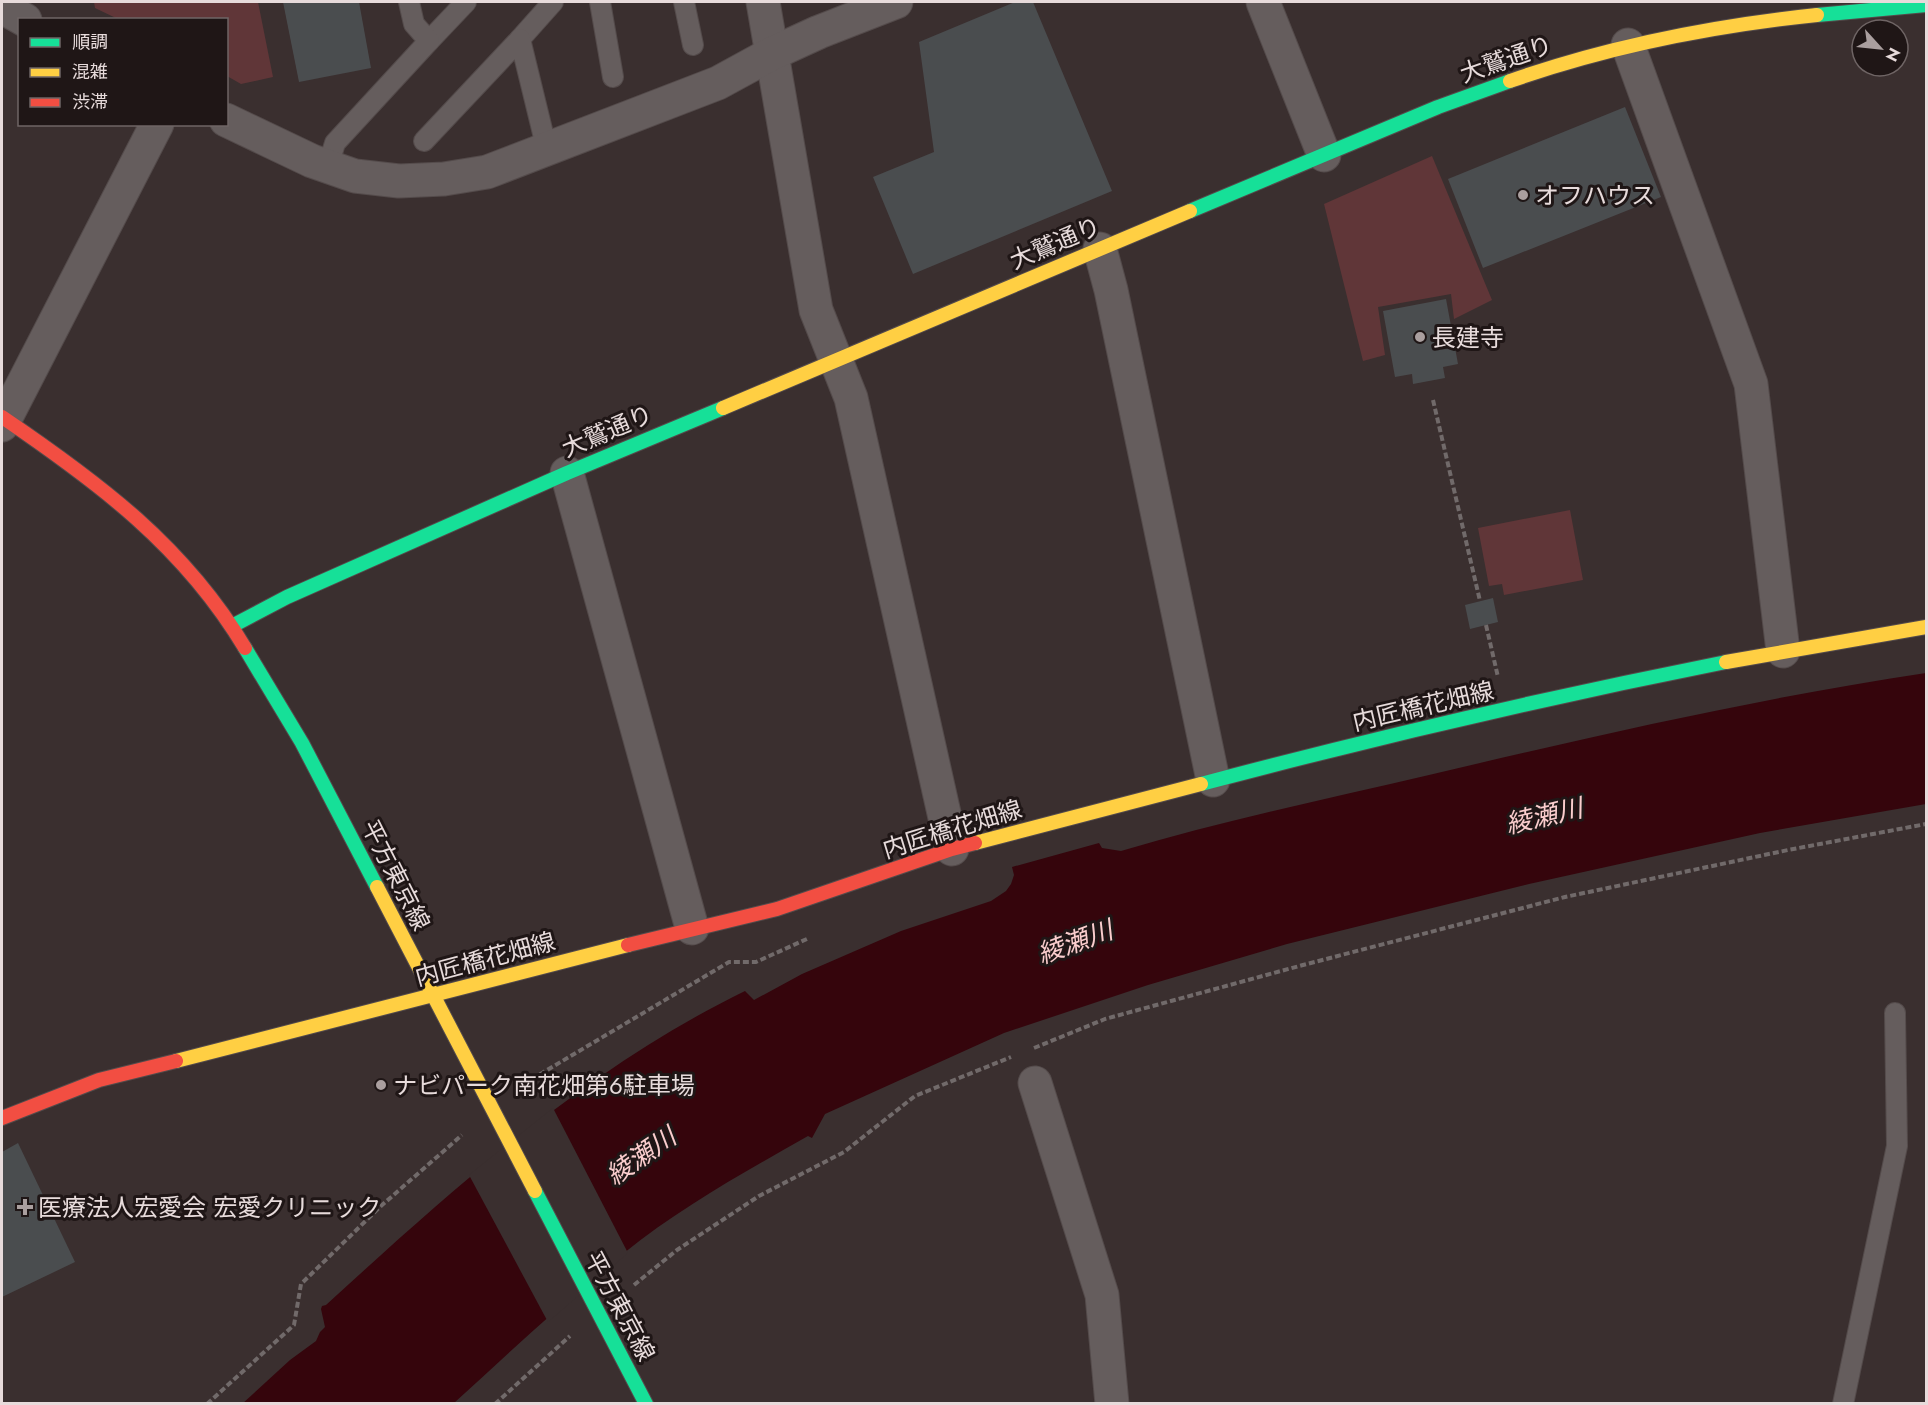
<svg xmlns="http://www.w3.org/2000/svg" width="1928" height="1405" viewBox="0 0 1928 1405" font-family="Jost,'Noto Sans JP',sans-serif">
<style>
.green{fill:#603638}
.water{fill:#35050c}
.pier{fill:#3a2f2f}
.building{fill:#4a4d4f}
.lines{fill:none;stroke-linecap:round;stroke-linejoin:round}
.lane-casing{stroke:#544b4b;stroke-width:22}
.street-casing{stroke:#544b4b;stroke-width:35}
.fast-casing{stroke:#544b4b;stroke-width:16}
.slow-casing{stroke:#544b4b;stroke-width:16}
.jam-casing{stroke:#544b4b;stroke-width:16}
.path{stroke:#716a6a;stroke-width:4;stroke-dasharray:6 3;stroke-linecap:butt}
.lane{stroke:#655d5d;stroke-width:20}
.street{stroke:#655d5d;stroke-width:33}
.fast{stroke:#16e098;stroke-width:14}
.slow{stroke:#ffcf43;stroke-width:14}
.jam{stroke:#f24e42;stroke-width:14}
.poi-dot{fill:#aa9f9f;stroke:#1f1616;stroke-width:2}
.labels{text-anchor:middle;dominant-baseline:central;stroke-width:6;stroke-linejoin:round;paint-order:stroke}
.street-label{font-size:24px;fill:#e7dbdb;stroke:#1f1616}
.poi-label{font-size:24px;fill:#e7dbdb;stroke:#1f1616;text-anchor:start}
.water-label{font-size:26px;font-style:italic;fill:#facdcd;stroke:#1f1616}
</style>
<rect width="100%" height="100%" fill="#3a2f2f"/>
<!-- green -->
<g class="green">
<polygon points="94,2 258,2 273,77 241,84 227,76 226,20 118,19 95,8"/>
<polygon points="1432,156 1492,300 1454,319 1451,294 1378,307 1385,355 1363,361 1324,204"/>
<polygon points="1570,510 1583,580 1504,595 1502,584 1489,586 1478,528"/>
</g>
<!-- water -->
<path class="water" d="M1926 673V804L1760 833 1529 884 1287 944 1148 985 1004 1033 825 1114 812 1138 808 1136C745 1172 681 1207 624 1253 565 1300 510 1352 454 1403L242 1404 290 1360 316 1341 320 1332 325 1327 321 1309 322 1306 326 1305C454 1188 587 1068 745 991L754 1000 802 974 901 931 991 901 1006 891 1011 884 1014 875 1012 867 1099 843 1102 848 1121 851C1222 821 1326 799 1429 775 1594 736 1759 698 1926 673Z"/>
<!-- pier -->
<polygon class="pier" points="553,1108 628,1253 548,1322 469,1175"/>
<!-- building -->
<g class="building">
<polygon points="283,2 359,2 371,68 299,82"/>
<polygon points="1015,2 1033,2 1112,191 913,274 873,177 934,152 919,42"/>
<polygon points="1625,107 1661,197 1483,268 1448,179"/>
<polygon points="1446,299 1458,364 1443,367 1445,378 1413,384 1412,374 1395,377 1383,311"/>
<polygon points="1493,598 1498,622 1470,629 1465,605"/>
<polygon points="18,1143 75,1262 2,1297 2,1152"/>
</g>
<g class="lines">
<!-- lane casing -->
<g class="lane-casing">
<g id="lane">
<polyline points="600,2 613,77"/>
<polyline points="684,2 693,45"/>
<polyline points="520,39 553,2"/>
<polyline points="429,41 466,2"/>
<polyline points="424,141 520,39 547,150"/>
<polyline points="328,166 335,143 429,41 414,24 409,2"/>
<polyline points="1843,1404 1897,1146 1895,1013"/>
</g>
</g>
<!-- street casing -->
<g class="street-casing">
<g id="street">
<polyline points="763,2 816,310 851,398 952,849"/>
<polyline points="1263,2 1324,155"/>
<polyline points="2,7 25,20"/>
<polyline points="1628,45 1751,384 1783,651"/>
<polyline points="226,120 312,161 355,176 399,181 444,179 487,172 718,83 771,54 819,32 896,2"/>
<polyline points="1100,249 1111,290 1213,780"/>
<polyline points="2,425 157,124"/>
<polyline points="567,473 692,928"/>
<polyline points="1035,1083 1102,1295 1112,1404"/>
</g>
</g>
<!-- fast casing -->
<g class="fast-casing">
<g id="fast">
<polyline points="1817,15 1926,5"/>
<polyline points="1190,211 1438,107 1510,81"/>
<polyline points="232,626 287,597 567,473 723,408"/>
<polyline points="245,648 302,743 377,887"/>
<path d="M1201 784C1374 738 1550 697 1726 662"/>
<polyline points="535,1191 646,1404"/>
</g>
</g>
<!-- slow casing -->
<g class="slow-casing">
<g id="slow">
<path d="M1510 81C1610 46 1711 26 1817 15"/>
<polyline points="723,408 1190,211"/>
<polyline points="1726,662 1926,627"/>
<polyline points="975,843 1201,784"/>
<polyline points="377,887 535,1191"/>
<polyline points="176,1061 628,945"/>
</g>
</g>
<!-- jam casing -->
<g class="jam-casing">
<g id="jam">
<path d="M2 417C99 483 184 546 245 648"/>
<polyline points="628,945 777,909 952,849 975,843"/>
<polyline points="2,1118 99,1080 176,1061"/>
</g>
</g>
<!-- path -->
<g class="path">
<polyline points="1433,400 1480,601"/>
<polyline points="1486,625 1498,677"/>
<polyline points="1034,1048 1105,1019 1303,965 1565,897 1788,850 1926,824"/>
<polyline points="532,1079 729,962 756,962 809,938"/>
<polyline points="634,1285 677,1250 759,1196 844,1152 915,1096 1011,1057"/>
<polyline points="207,1404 294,1325 301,1284 381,1206 462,1135"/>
<polyline points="495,1404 570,1336"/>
</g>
<!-- lane -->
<use href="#lane" class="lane"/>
<!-- street -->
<use href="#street" class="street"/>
<!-- fast -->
<use href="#fast" class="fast"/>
<!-- slow -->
<use href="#slow" class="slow"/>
<!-- jam -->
<use href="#jam" class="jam"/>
</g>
<!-- markers -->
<g class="poi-dot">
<circle cx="1523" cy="195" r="6"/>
<circle cx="1420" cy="337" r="6"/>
<circle cx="381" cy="1085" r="6"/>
<path d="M22 1198h6v6h6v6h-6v6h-6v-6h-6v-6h6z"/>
</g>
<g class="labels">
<!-- street labels -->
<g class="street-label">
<text transform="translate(1506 59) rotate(-19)">大鷲通り</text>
<text transform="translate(1055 243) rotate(-23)">大鷲通り</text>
<text transform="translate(607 431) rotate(-23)">大鷲通り</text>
<text transform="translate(1423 706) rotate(-13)">内匠橋花畑線</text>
<text transform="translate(952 829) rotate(-17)">内匠橋花畑線</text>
<text transform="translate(396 875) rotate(63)">平方東京線</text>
<text transform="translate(485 959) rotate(-15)">内匠橋花畑線</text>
<text transform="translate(620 1306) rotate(62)">平方東京線</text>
</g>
<!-- poi labels -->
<g class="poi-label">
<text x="1535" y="195">オフハウス</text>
<text x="1432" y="337">長建寺</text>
<text x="393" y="1085">ナビパーク南花畑第6駐車場</text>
<text x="38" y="1207">医療法人宏愛会 宏愛クリニック</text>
</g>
<!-- water labels -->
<g class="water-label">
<text transform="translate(1544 816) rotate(-13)">綾瀬川</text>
<text transform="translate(1075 942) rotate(-20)">綾瀬川</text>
<text transform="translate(641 1156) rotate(-35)">綾瀬川</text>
</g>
</g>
<!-- border -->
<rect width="1928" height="1405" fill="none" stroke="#e7dbdb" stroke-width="6"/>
<!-- legend -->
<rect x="18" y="18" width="210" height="108" fill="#1f1616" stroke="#6f6565" stroke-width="1.5"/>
<rect x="30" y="38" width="30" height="9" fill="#16e098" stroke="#6f6565" stroke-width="1.5"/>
<text x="72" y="48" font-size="18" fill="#e7dbdb">順調</text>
<rect x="30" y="68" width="30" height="9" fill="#ffcf43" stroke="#6f6565" stroke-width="1.5"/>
<text x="72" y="78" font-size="18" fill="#e7dbdb">混雑</text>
<rect x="30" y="98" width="30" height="9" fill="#f24e42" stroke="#6f6565" stroke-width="1.5"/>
<text x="72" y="108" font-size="18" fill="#e7dbdb">渋滞</text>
<!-- north arrow -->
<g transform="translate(1880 48) rotate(117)"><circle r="28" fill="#1f1616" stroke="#6f6565" stroke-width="1.5"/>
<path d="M0-4.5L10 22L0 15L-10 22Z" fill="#aa9f9f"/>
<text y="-9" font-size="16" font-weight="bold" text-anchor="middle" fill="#e7dbdb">N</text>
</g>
</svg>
